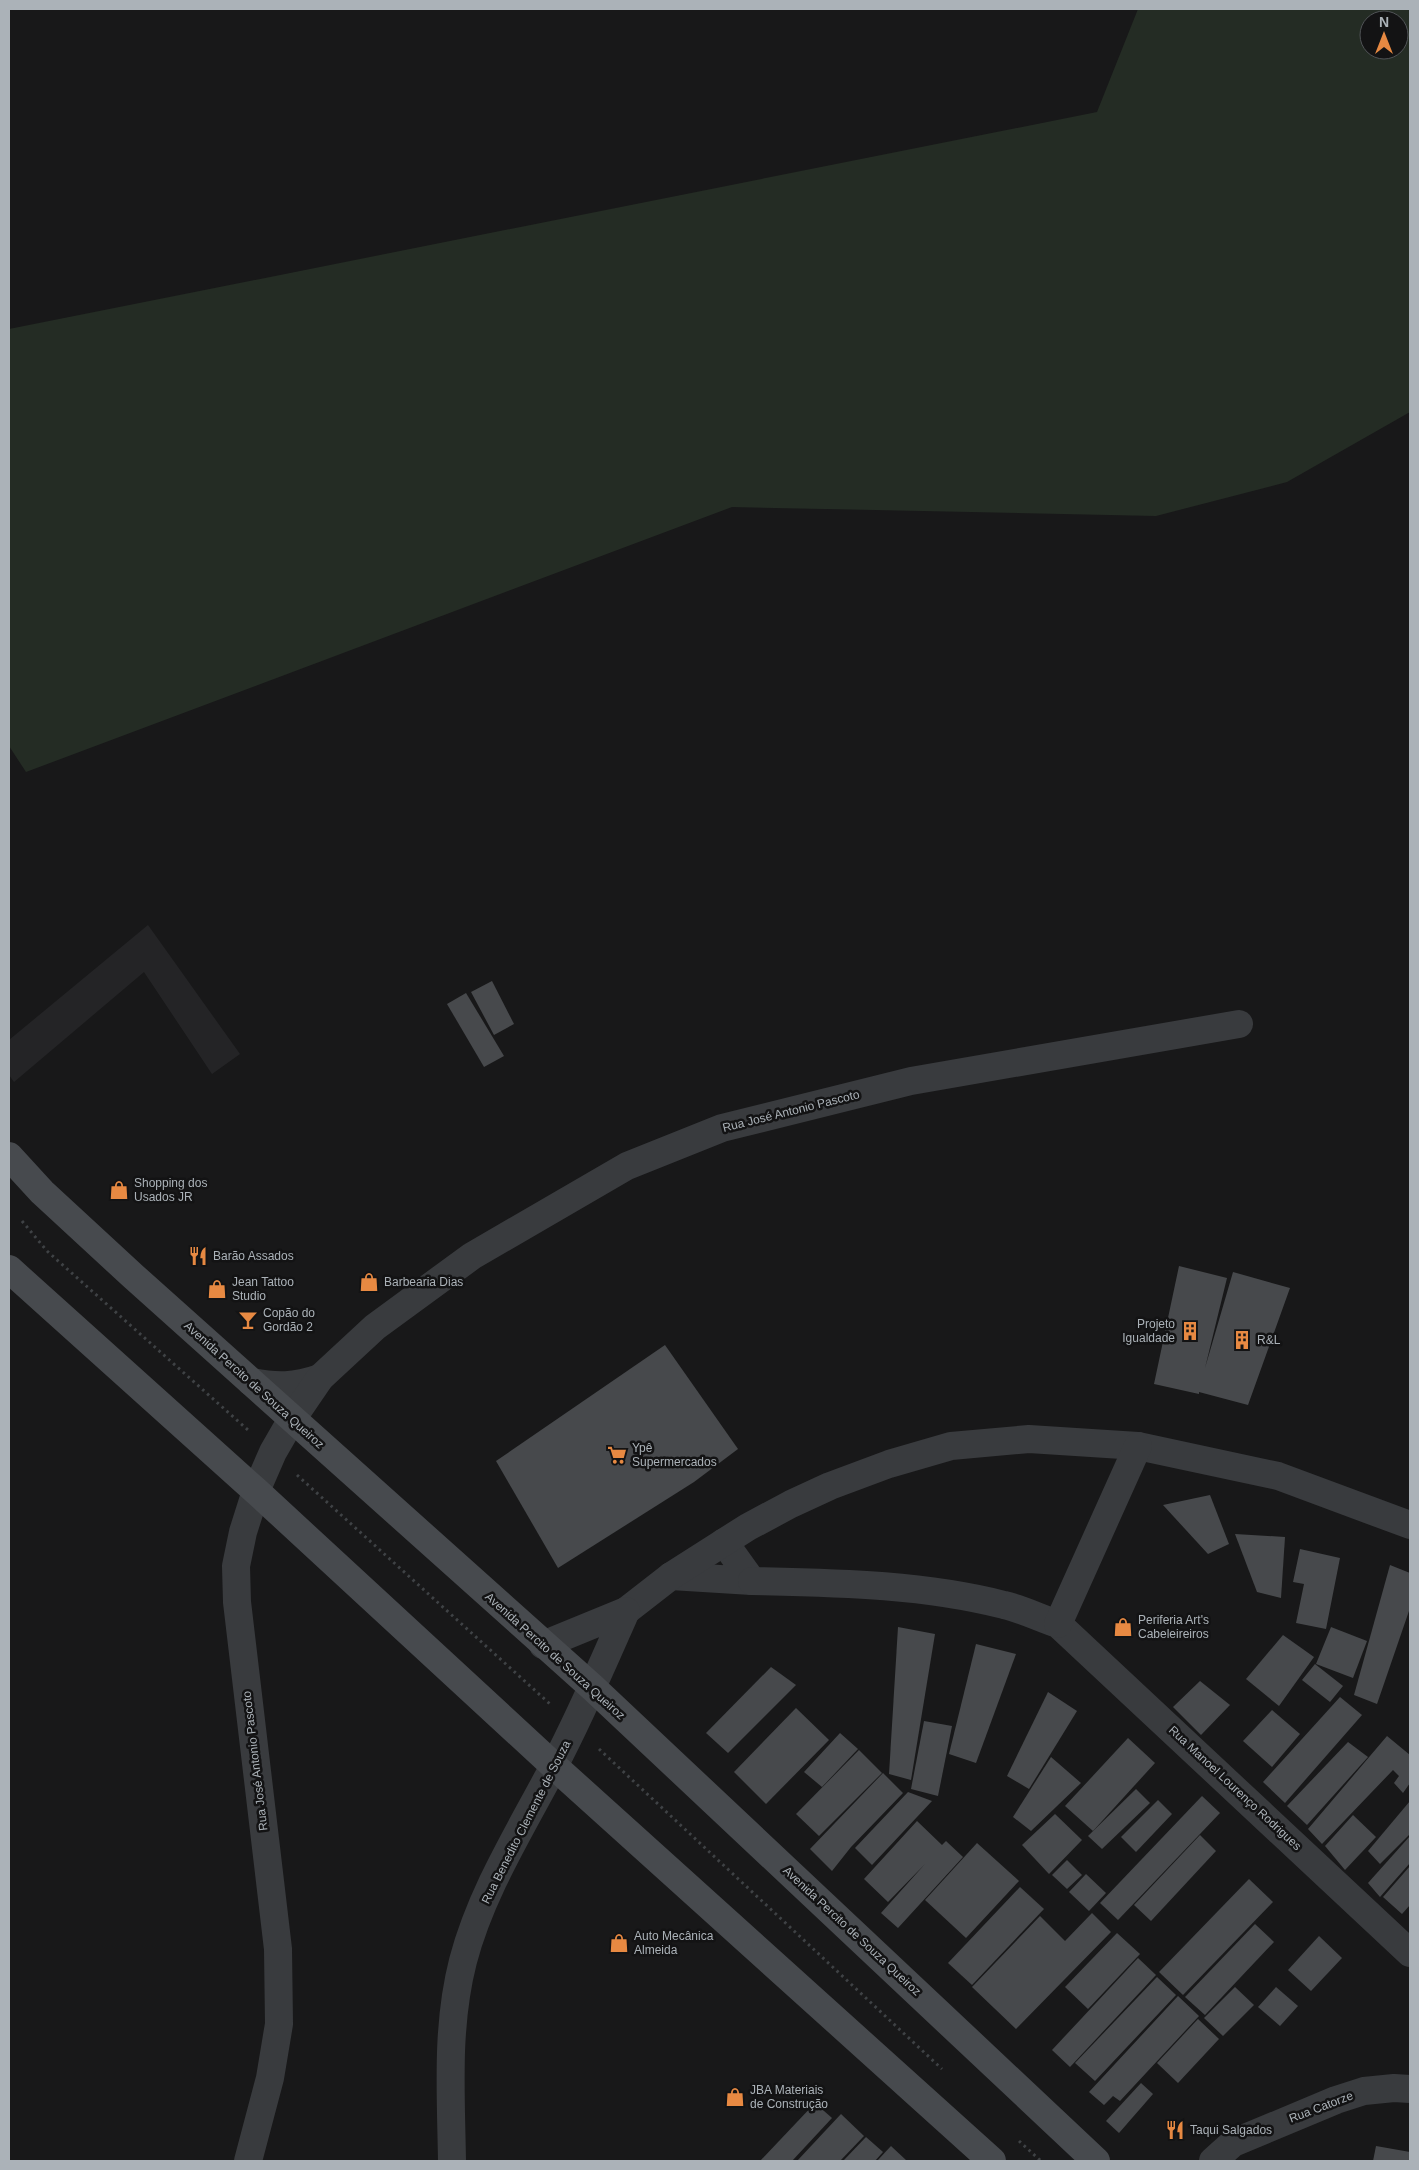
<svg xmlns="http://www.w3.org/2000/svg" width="1419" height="2170" viewBox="0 0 1419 2170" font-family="Arial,sans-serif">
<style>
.built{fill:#242426}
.green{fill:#242c24;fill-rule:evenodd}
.building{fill:#47494c}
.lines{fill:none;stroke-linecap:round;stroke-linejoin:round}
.path{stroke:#3f4245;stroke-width:3;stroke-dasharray:2.5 4;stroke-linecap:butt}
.minor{stroke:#393b3e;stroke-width:28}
.secondary{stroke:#474a4e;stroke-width:28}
.labels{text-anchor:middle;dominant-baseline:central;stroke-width:5;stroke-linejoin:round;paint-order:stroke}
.street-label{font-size:12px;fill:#abb2b8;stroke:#131314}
.poi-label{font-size:12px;fill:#abb2b8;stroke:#131314;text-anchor:start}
</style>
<rect width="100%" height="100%" fill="#181819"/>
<!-- built -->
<polygon class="built" points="148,925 240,1054 212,1074 144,972 14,1082 9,1075 9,1040"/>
<!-- green -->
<path class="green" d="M1138 9H1410V412L1287 482 1156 516 732 507 26 772 9 746V329L1097 112ZM1369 20H1399V50H1369Z"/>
<!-- building -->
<g class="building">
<polygon points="492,981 514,1024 494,1035 471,992"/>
<polygon points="466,993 504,1056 484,1067 447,1004"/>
<polygon points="1179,1266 1227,1278 1205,1368 1233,1272 1290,1288 1248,1405 1199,1392 1199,1394 1154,1384"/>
<polygon points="665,1345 738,1449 694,1482 558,1568 496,1461"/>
<polygon points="1210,1495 1229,1544 1208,1554 1163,1505"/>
<polygon points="1235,1534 1285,1537 1281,1598 1257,1592"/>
<polygon points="1300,1549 1340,1558 1326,1629 1296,1623 1304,1584 1293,1582"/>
<polygon points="1390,1565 1410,1573 1410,1608 1377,1704 1354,1695"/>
<polygon points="898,1627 935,1634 911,1780 889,1774"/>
<polygon points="1331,1627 1367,1641 1353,1678 1316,1664"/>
<polygon points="1283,1635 1314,1657 1279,1706 1246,1679"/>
<polygon points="976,1644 1016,1654 976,1763 949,1754"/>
<polygon points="1315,1664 1343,1686 1330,1702 1302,1680"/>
<polygon points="771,1667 796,1685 728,1753 706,1733"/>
<polygon points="1200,1681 1230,1705 1201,1735 1173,1707"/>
<polygon points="1048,1692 1077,1711 1029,1789 1007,1776"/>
<polygon points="1340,1697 1362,1715 1285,1803 1263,1782"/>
<polygon points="796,1708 829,1740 766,1804 734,1772"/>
<polygon points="1272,1710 1300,1734 1272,1767 1243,1741"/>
<polygon points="924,1721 952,1726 938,1796 911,1789"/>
<polygon points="840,1733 858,1749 822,1787 804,1772"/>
<polygon points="1387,1736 1410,1755 1410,1783 1403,1793 1394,1783 1399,1776 1393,1770 1322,1844 1308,1829"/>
<polygon points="1128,1738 1155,1763 1093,1831 1065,1806"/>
<polygon points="1348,1742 1368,1757 1307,1825 1287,1806"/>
<polygon points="859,1750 882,1773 819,1836 796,1814"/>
<polygon points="1051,1757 1081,1783 1031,1831 1013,1817"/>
<polygon points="883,1773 903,1793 851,1847 832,1871 810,1849"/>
<polygon points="1136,1789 1150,1803 1102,1849 1088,1836"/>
<polygon points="908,1792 932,1801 872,1865 855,1848"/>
<polygon points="1202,1796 1220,1813 1118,1920 1100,1903"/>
<polygon points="1158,1800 1172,1814 1136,1852 1121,1837"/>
<polygon points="1410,1801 1410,1834 1380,1864 1368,1851"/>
<polygon points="1055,1814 1082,1840 1049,1874 1022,1845"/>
<polygon points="1353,1815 1376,1837 1345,1870 1325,1846"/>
<polygon points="917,1821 942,1845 946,1841 963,1857 898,1928 881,1913 925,1864 888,1902 864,1879"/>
<polygon points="1200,1835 1216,1851 1151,1921 1134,1905"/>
<polygon points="1410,1836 1410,1863 1380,1897 1368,1883"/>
<polygon points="977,1843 1019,1881 966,1938 925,1900"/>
<polygon points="1067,1860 1082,1875 1067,1889 1052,1875"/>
<polygon points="1410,1866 1410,1905 1402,1914 1383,1897"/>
<polygon points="1086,1874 1106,1893 1089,1911 1069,1892"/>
<polygon points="1249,1879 1273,1902 1183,1995 1159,1972"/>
<polygon points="1020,1887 1044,1909 972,1985 948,1963"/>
<polygon points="1092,1913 1111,1932 1016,2029 972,1987 1040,1916 1065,1941"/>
<polygon points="1255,1924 1274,1942 1205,2015 1185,1997"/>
<polygon points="1117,1933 1140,1954 1088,2009 1065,1987"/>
<polygon points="1319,1936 1342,1958 1311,1991 1288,1970"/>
<polygon points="1138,1958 1156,1975 1070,2067 1052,2050"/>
<polygon points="1157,1977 1176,1995 1095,2081 1075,2063"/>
<polygon points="1235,1987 1254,2005 1223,2036 1204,2018"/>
<polygon points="1276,1987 1298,2006 1280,2026 1258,2007"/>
<polygon points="1178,1996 1199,2016 1120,2101 1113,2096 1104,2105 1089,2092"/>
<polygon points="1198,2019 1219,2039 1178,2083 1157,2063"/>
<polygon points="1141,2083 1153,2094 1119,2133 1106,2121"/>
<polygon points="815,2103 832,2118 792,2161 760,2161"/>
<polygon points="841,2114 864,2136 840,2161 797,2161"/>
<polygon points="866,2137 883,2152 875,2161 843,2161"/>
<polygon points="891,2146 907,2161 877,2161"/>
<polygon points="1376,2146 1410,2152 1410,2161 1373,2161"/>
</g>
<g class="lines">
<!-- path -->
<g class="path">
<polyline points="22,1221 47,1251 248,1430"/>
<polyline points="297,1475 550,1704"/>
<polyline points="599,1749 942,2069"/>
<polyline points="1019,2141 1041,2161"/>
</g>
<!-- minor -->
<g class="minor">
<path d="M251 1382C277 1387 294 1387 320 1378"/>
<polyline points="671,1576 752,1581 724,1542"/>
<path d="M752 1581C837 1583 921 1584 1004 1605 1022 1609 1040 1618 1058 1624L1410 1953"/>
<polyline points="626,1611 671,1576 748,1527 791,1504 830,1486 889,1464 951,1446 1029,1439 1138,1446 1278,1476 1410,1525"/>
<polyline points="1058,1624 1138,1446"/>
<polyline points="248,2161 270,2078 279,2024 278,1949 237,1602 236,1566 243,1532 256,1491 273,1452 292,1419 320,1378 375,1327 472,1256 627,1166 722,1128 911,1081 1239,1024"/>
<path d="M452 2161C451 2094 446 2027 463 1961 481 1892 521 1829 554 1766 581 1715 603 1663 626 1611L543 1645"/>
<polyline points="1213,2161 1233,2143 1336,2100 1364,2091 1394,2088 1410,2089"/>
</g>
<!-- secondary -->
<g class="secondary">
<polyline points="9,1156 42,1192 133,1276 592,1687 1096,2161"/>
<polyline points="9,1269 256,1491 554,1766 992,2161"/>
</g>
</g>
<!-- icons -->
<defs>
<g id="shop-bare" transform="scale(1.5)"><path d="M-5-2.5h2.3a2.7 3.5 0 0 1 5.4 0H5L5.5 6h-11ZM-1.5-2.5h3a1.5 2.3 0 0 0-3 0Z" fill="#e78942" stroke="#131314" stroke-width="2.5" paint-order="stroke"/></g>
<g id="restaurant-bare" transform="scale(1.5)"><path d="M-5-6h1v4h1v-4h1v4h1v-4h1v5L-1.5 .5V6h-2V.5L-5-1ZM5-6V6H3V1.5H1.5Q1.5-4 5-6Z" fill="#e78942" stroke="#131314" stroke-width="2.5" paint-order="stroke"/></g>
<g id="bar-bare" transform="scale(1.5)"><path d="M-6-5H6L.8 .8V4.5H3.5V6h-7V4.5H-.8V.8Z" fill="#e78942" stroke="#131314" stroke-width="2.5" paint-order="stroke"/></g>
<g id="building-bare" transform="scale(1.5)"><path d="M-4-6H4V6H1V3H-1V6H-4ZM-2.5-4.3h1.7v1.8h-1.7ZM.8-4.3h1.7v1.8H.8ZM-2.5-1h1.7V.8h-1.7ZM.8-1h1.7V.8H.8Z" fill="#e78942" stroke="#131314" stroke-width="2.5" paint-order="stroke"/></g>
<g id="supermarket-bare" transform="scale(1.5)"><path d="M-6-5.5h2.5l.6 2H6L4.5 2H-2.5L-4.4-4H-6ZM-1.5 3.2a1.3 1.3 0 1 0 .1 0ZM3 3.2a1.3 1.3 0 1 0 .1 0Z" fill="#e78942" stroke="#131314" stroke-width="2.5" paint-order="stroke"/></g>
</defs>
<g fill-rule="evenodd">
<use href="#shop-bare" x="119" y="1190"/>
<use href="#restaurant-bare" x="198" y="1256"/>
<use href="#shop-bare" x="369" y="1282"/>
<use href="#shop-bare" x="217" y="1289"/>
<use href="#bar-bare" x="248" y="1320"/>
<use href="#building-bare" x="1190" y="1331"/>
<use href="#building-bare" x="1242" y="1340"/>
<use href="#supermarket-bare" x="617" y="1455"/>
<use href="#shop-bare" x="1123" y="1627"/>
<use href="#shop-bare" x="619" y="1943"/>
<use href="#shop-bare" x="735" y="2097"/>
<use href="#restaurant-bare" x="1175" y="2130"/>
</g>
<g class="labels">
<!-- street labels -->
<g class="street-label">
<text transform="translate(791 1111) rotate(-14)">Rua José Antonio Pascoto</text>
<text transform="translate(254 1385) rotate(42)">Avenida Percito de Souza Queiroz</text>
<text transform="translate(555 1656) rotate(42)">Avenida Percito de Souza Queiroz</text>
<text transform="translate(255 1761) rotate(-97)">Rua José Antonio Pascoto</text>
<text transform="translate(1235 1788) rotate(43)">Rua Manoel Lourenço Rodrigues</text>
<text transform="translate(526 1822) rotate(-63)">Rua Benedito Clemente de Souza</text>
<text transform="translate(852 1931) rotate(43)">Avenida Percito de Souza Queiroz</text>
<text transform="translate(1321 2107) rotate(-21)">Rua Catorze</text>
</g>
<!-- poi labels -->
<g class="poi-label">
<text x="134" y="1183">Shopping dos<tspan x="134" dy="14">Usados JR</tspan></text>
<text x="213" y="1256">Barão Assados</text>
<text x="232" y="1282">Jean Tattoo<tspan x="232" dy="14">Studio</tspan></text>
<text x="384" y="1282">Barbearia Dias</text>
<text x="263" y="1313">Copão do<tspan x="263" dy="14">Gordão 2</tspan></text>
<text x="1175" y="1324" text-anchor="end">Projeto<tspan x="1175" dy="14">Igualdade</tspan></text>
<text x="1257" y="1340">R&amp;L</text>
<text x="632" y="1448">Ypê<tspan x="632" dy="14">Supermercados</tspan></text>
<text x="1138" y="1620">Periferia Art's<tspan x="1138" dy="14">Cabeleireiros</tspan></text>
<text x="634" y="1936">Auto Mecânica<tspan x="634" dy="14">Almeida</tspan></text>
<text x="750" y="2090">JBA Materiais<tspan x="750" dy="14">de Construção</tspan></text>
<text x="1190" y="2130">Taqui Salgados</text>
</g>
</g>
<!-- border -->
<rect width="1419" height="2170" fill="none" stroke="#abb2b8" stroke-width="20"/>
<!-- north arrow -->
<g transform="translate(1384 35)"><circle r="24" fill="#131314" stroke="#505356"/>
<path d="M0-4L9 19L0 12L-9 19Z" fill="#e78942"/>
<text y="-8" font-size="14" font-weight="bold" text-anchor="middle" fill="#abb2b8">N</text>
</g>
</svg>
